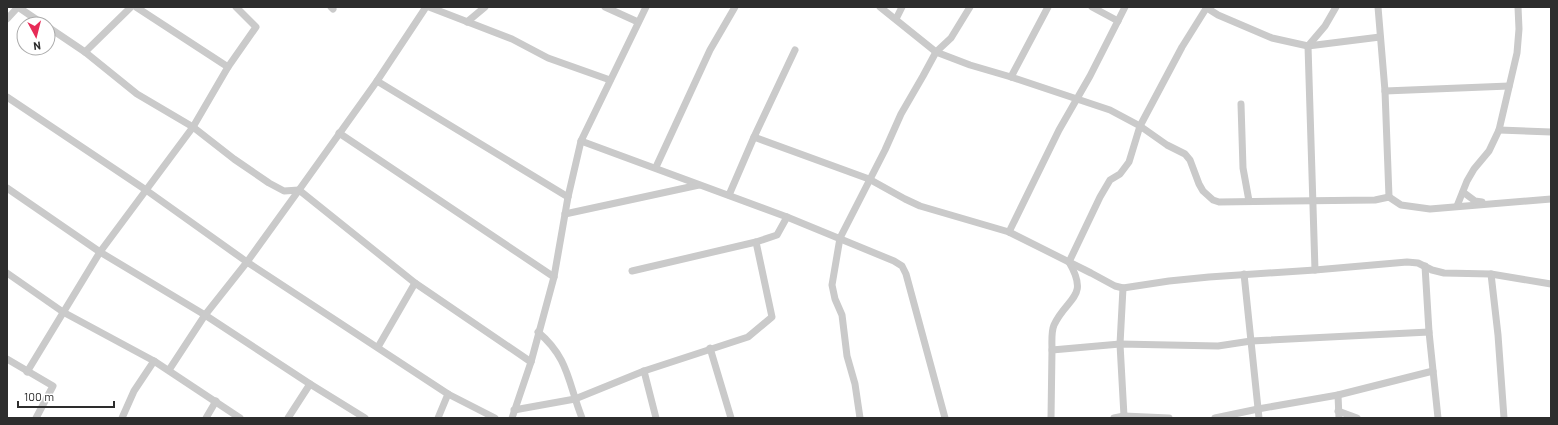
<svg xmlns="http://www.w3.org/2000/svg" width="1558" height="425" viewBox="0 0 1558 425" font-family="Barlow,sans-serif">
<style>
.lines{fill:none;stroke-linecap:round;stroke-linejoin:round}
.minor{stroke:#cacaca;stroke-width:7}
</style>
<rect width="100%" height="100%" fill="#fff"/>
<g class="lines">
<!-- minor -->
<g class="minor">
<polyline points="136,7 228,67"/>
<polyline points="331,7 333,9"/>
<polyline points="429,7 512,39 548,58 610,80"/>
<polyline points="605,7 638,22"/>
<polyline points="880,7 936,52 970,65 1011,77 1110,110 1140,126 1167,145 1185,154 1190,160 1199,184 1203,191 1213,200 1219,202 1375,200 1389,197 1401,205 1430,209 1551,199"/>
<polyline points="1092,7 1118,21"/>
<polyline points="1378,7 1385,91 1389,197"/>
<polyline points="1207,8 1218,15 1272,38 1308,46 1380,37"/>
<polyline points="7,19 18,7 43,24"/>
<polyline points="896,19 902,7"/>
<polyline points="467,22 485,7"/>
<polyline points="48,27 85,52 137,94 193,127 234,159 269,183 284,191 299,190 415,283 531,362"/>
<polyline points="85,52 131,7"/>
<polyline points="1011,77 1048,7"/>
<polyline points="377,81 568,197"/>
<polyline points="1385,91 1509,86"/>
<polyline points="7,97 146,190 247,262 448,394 495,418"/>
<polyline points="1241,104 1243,168 1249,201"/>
<polyline points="1499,130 1551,132"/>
<polyline points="339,133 554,277"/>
<polyline points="754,137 869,179 905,199 920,206 1009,232 1091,273 1115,286 1123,288 1169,281 1209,277 1315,270 1407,262 1418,263 1432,270 1444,273 1491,274 1551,284"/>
<polyline points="581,141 787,217 894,261 902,266 906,274 945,418"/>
<polyline points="656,167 710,50 735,7"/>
<polyline points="7,188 100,252 205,315 310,384 365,418"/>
<polyline points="1463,192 1475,201 1482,202"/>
<polyline points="729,195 754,137 795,50"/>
<polyline points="1457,206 1467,181 1474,169 1489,151 1499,130 1517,53 1519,29 1518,7"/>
<polyline points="565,214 699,185"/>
<polyline points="1009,232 1059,130 1090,76 1125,7"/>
<polyline points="1425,266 1429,332 1438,418"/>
<polyline points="1315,270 1308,46 1325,26 1336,7"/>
<polyline points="632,271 756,242 777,235 787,217"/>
<polyline points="7,273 63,312 154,361 240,418"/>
<polyline points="1244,274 1259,418"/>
<polyline points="1491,274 1498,335 1504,418"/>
<polyline points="1123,288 1120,344 1124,416"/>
<path d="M538 332C569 358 568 383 582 418"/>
<polyline points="378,347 415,283"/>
<polyline points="710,348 731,418"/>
<path d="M1052 350C1052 343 1051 332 1054 325 1067 297 1090 298 1069 262L1100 197 1110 180 1120 174 1129 162 1140 126 1182 47 1207 7"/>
<polyline points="7,359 53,386 36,418"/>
<polyline points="169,370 205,315 247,262 299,190 377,81 426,7"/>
<polyline points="644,371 656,418"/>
<polyline points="27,372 100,252 193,127 228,67 256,27 236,7"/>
<polyline points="1338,395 1339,418"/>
<polyline points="514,410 575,399 644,371 748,337 772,317 756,242"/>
<polyline points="1338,411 1357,418"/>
<polyline points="122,418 134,391 154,361"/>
<polyline points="206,418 216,401"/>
<polyline points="288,418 310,384"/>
<polyline points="438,418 448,394"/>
<polyline points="512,418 531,362 554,277 568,197 581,141 646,7"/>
<polyline points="860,418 855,384 847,356 842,315 835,299 832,285 840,238 885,150 901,114 923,76 936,52 951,38 970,7"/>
<polyline points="1051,418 1052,350 1120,344 1218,346 1251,341 1429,332"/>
<polyline points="1114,418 1124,416 1169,418"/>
<polyline points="1215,418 1258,409 1338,395 1433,371"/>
</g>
</g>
<!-- border -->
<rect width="1558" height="425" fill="none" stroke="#2d2d2d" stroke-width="16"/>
<!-- north arrow -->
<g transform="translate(36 36) rotate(173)"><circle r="19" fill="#ffffff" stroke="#ababab"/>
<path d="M0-3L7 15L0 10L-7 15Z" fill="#e72b57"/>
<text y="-6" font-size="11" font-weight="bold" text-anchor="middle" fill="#2d2d2d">N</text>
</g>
<!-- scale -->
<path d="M18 401v6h96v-6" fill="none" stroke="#2d2d2d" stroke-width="2"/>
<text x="24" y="401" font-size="12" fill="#2d2d2d" stroke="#ffffff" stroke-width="3" paint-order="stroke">100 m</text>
</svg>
